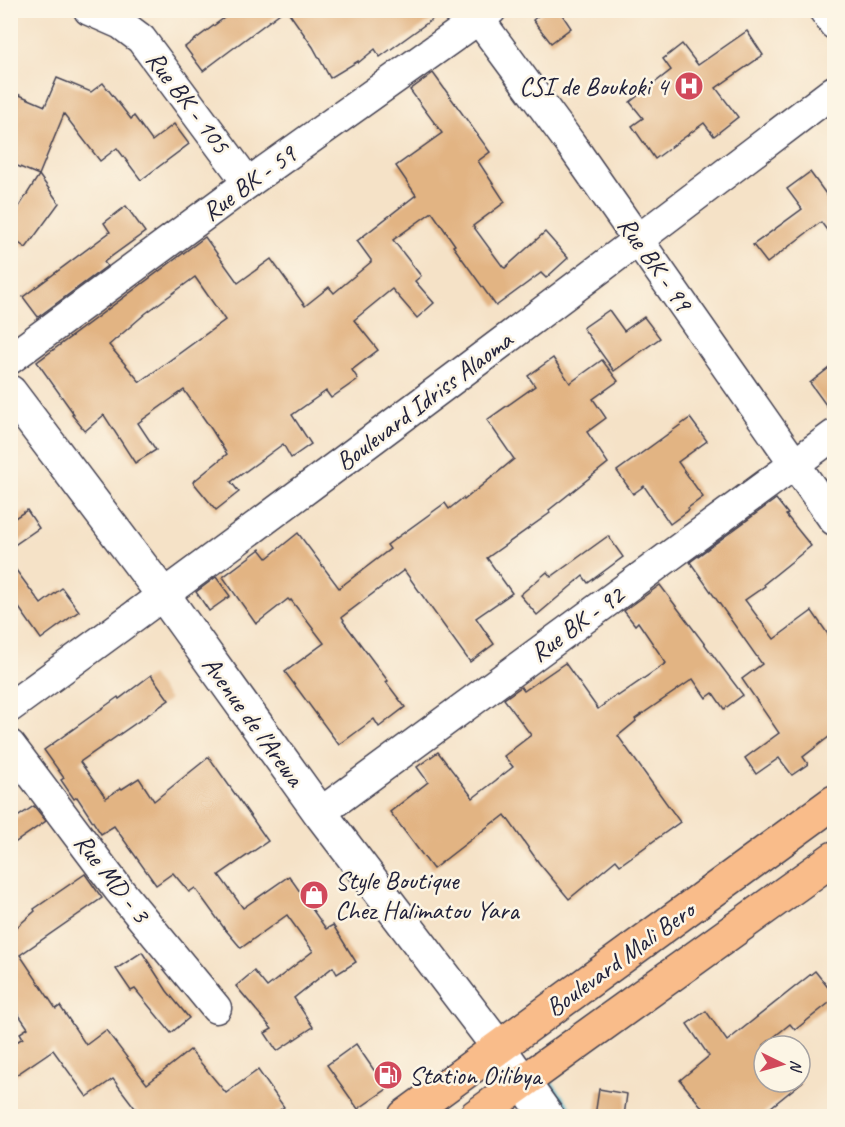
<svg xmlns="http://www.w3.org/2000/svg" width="845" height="1127" viewBox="0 0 845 1127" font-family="Caveat,sans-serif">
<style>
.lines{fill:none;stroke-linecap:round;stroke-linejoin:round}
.stream{stroke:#47b0c6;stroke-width:8}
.building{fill:#e2b483;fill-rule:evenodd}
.minor-casing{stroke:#423f50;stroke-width:33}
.tertiary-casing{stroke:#423f50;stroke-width:36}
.primary-casing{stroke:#423f50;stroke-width:36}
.minor{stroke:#fff;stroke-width:30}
.tertiary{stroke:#fff;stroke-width:33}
.primary{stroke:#f9bc8a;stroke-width:33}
.labels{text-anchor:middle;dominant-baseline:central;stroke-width:5;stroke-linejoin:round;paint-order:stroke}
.poi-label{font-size:26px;fill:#22223b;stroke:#fcf5e5;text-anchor:start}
.street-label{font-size:26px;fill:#22223b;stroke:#fcf5e5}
</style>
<rect width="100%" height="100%" fill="#fcf5e5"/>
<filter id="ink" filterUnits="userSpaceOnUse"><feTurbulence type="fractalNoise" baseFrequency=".0167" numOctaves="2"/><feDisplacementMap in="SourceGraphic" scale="12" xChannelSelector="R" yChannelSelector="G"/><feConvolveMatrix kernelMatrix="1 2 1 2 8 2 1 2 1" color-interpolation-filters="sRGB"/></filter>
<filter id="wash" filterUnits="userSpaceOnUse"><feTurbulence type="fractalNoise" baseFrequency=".008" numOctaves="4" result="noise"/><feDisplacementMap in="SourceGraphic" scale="24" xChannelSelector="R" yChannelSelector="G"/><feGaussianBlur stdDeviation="1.35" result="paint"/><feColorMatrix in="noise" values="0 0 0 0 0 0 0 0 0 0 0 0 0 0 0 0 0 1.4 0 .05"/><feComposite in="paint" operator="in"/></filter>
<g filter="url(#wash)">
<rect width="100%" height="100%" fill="#f5e2c7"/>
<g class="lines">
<!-- stream -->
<polyline class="stream" points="550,1085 573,1116"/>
</g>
<g id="blocks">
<!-- building -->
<g class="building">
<polygon points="235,10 284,10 203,71 185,47"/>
<polygon points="287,10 445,10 380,57 375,49 358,63 358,61 330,78 313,47"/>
<polygon points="545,10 559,10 571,28 551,43 533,20"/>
<polygon points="747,31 763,55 716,88 738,117 714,136 704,123 655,159 632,126 643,118 630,102 671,70 663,59 682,44 698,65"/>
<path d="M433 73 490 152 478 161 505 202 473 226 503 267 505 268 545 232 568 258 546 278 541 273 496 306 453 246 455 245 432 212 393 240 421 276 415 281 434 303 417 318 392 289 354 320 378 350 352 370 358 379 331 398 326 391 292 415 311 444 291 458 283 444 231 482 239 492 216 510 193 482 227 454 212 430 184 390 138 423 156 450 135 463 104 415 85 431 72 415 74 414 37 362 205 237 238 283 271 259 305 306 329 287 334 293 371 262V260L357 241 416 195 396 166 442 133 410 90ZM195 277 225 320 140 382 109 345 146 313Z"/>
<polygon points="57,78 91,92 103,83 131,119 134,116 152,141 174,124 189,144 141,180 117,148 100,161 64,114 39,175 10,163 10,91 45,106"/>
<polygon points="810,172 834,205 834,240 821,222 767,263 753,245 802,209 787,189"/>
<polygon points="39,175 59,203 26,248 10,237 10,221"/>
<polygon points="126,206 145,232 104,262 107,266 38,317 23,297 110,232 104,223"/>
<polygon points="609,310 624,331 644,317 660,338 614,371 583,328"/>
<polygon points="553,358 570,383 602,360 618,381 593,399 606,418 587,432 608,463 549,510 550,513 487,558 512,593 476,618 494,644 470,662 404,570 342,617 344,620 343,621 388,681 386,682 405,707 379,727 374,719 339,745 285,672 324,643 291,600 290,601 288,599 256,624 223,577 260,549 267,558 298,533 339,588 390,549 387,545 445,503 449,509 463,498 464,500 514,459 487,420 535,386 528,376"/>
<polygon points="834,364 834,416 810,383"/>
<polygon points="690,418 707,441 678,462 703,497 688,508 689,510 670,524 644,486 633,494 617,471"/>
<polygon points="776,499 788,514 786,515 811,546 764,584 765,586 745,600 774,639 812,611 834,643 834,733 803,757 808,764 792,775 779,758 756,774 745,758 779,733 742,679 762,664 690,562"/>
<polygon points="27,510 39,528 10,548 10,521"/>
<polygon points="608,536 623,557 588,583 583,576 537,615 520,595 547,572 551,577"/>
<polygon points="10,562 41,604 62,588 79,611 41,639 10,595"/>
<polygon points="216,577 230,596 209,611 196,592"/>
<polygon points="660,585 743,695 724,709 713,693 706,698 693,679 635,719 636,721 618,736 680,822 620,865 616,860 569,899 539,863 505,815 496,822 495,821 433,869 390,812 428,782 417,767 438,752 473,798 513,767 504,756 531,735 504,699 521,687 524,691 565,663 598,709 617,695 618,696 666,663 638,622 635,625 624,611"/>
<polygon points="151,675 169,700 80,762 106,798 121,788 122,789 139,778 154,801 209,757 268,841 219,875 243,908 289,876 326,929 333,925 356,962 337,974 333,967 294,998 313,1027 277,1051 265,1033 272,1029 236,986 254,971 267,987 313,951 287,915 241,948 224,928 195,888 189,892 173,873 156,885 114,826 101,834 77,797 74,799 61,780 64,778 44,750 118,697 119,699"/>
<polygon points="34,806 46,821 10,846 10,822"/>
<polygon points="85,874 102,898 20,955 56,1009 60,1006 86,1045 106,1030 147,1084 190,1050 226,1093 258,1070 284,1107 271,1116 141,1116 113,1079 87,1097 53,1050 10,1079 10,1046 23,1038 20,1033 28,1028 10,1002 10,933 35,911 34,909"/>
<polygon points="142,952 167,991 189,1018 171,1033 135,989 131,991 116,969"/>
<polygon points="815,971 834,995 834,999 795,1030 790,1024 764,1045 764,1082 802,1082 760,1116 709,1116 680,1080 709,1056 687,1024 706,1011 727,1041"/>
<polygon points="356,1044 387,1089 358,1109 327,1065"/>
<polygon points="599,1089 627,1094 624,1116 595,1116"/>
</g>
</g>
</g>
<g filter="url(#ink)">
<use href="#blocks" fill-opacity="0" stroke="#423f50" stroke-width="1.5"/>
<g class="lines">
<!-- minor casing -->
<g class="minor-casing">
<g id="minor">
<polyline points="89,10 121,24 141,39 248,183"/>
<polyline points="472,10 570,143 834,520"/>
<polyline points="824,10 834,24"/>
<polyline points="10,359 248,183 491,10"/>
<path d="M10 707C288 505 562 298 834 91"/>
<polyline points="10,745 119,890 216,1008"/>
<polyline points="320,813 834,435"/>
</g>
</g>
<!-- tertiary casing -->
<g class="tertiary-casing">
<polyline id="tertiary" points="10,392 164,596 320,813 499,1048 547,1116"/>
</g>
<!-- primary casing -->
<g class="primary-casing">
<g id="primary">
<polyline points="405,1116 834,802"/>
<polyline points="476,1116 834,858"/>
</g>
</g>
<!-- minor -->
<use href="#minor" class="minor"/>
<!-- tertiary -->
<use href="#tertiary" class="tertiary"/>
<!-- primary -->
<use href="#primary" class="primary"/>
</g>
</g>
<!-- icons -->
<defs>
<g id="hospital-disc" transform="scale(1.5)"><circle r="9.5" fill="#d1495b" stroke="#fcf5e5"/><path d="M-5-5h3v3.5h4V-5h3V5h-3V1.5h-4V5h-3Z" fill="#fff"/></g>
<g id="shop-disc" transform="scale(1.5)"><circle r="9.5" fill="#d1495b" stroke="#fcf5e5"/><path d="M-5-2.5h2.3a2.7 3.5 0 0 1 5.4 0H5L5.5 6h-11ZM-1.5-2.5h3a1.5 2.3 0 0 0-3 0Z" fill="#fff"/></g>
<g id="fuel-disc" transform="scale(1.5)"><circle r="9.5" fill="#d1495b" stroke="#fcf5e5"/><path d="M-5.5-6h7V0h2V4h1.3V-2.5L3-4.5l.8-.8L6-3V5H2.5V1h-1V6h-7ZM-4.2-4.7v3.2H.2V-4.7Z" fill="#fff"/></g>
</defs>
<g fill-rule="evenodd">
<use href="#hospital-disc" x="689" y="86"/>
<use href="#shop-disc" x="314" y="895"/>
<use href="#fuel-disc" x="388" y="1075"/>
</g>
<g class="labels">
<!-- poi labels -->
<g class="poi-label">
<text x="668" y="86" text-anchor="end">CSI de Boukoki 4</text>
<text x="335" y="880">Style Boutique<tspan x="335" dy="30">Chez Halimatou Yara</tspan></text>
<text x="409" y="1075">Station Oilibya</text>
</g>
<!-- street labels -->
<g class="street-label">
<text transform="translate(188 102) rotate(53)">Rue BK - 105</text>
<text transform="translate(249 183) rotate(-36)">Rue BK - 59</text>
<text transform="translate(655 264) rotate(55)">Rue BK - 99</text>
<text transform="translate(424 401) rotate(-37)">Boulevard Idriss Alaoma</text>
<text transform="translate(577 624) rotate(-36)">Rue BK - 92</text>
<text transform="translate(253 721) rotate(54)">Avenue de l'Arewa</text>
<text transform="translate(112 878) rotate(52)">Rue MD - 3</text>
<text transform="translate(620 959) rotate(-36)">Boulevard Mali Bero</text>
</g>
</g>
<!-- margin -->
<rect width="845" height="1127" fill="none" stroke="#fcf5e5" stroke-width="36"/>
<!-- north arrow -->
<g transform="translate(782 1064) rotate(95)"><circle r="28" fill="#fcf5e5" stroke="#a5a1a1" stroke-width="1.5"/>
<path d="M0-4.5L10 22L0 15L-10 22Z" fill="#d1495b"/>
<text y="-9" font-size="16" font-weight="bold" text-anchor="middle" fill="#22223b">N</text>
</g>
</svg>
